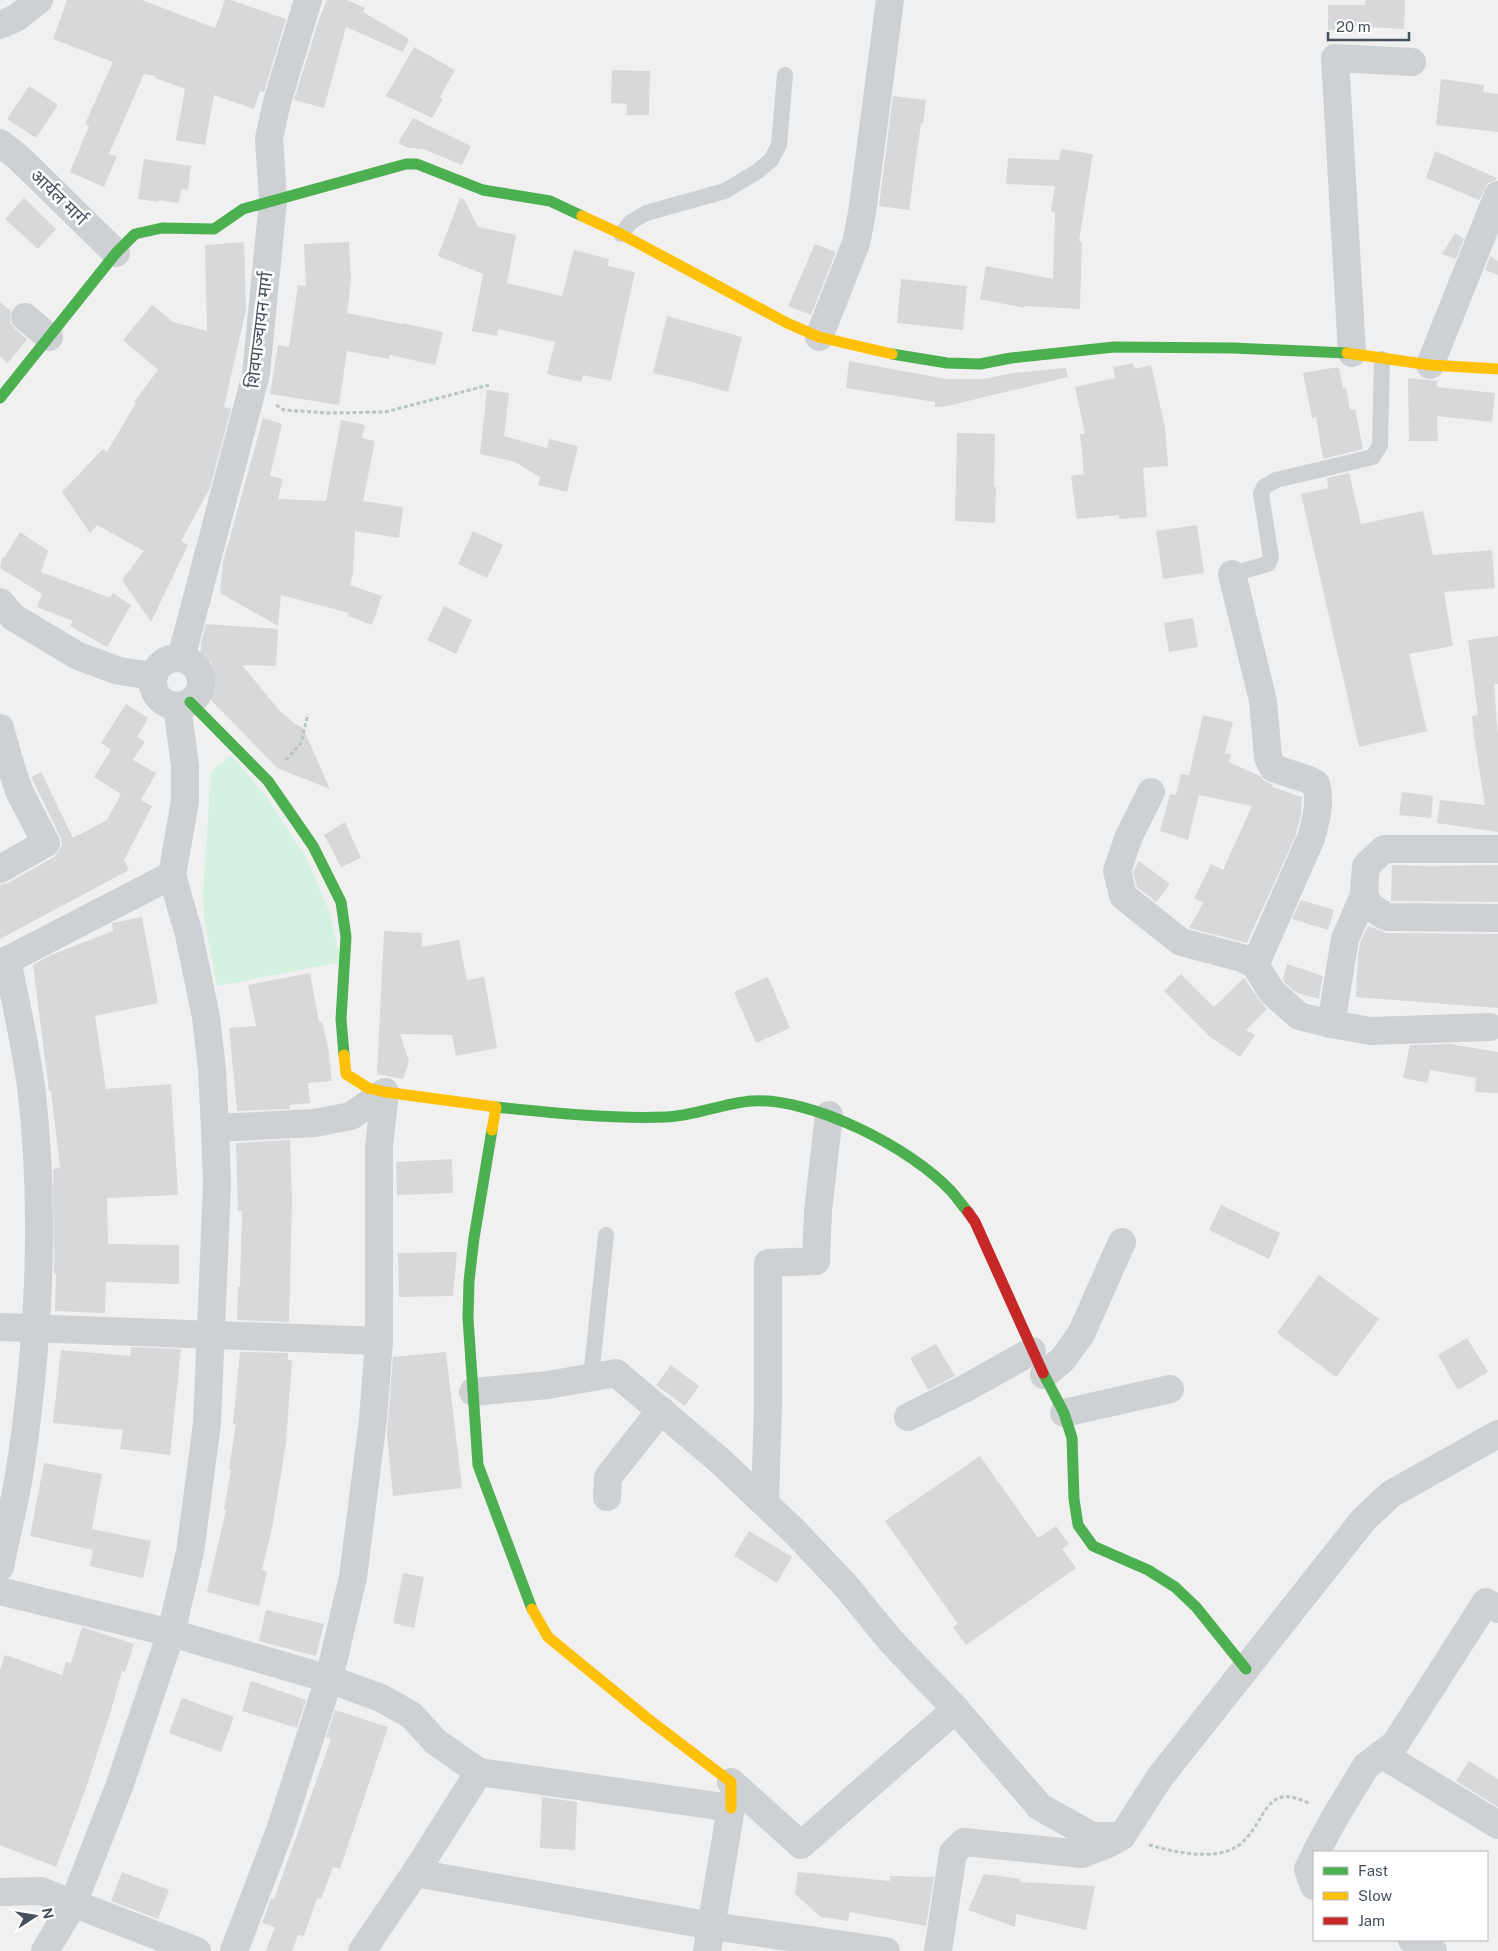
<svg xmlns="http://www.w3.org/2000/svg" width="1498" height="1951" viewBox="0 0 1498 1951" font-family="'Public Sans','Noto Sans Devanagari',sans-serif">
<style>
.green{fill:#d4f1e1}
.building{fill:#d8d8da}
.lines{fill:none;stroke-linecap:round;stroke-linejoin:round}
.path{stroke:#bac6c3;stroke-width:3;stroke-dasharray:4 2.5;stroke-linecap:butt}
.lane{stroke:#ced1d4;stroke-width:16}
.street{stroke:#ced1d4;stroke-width:28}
.fast{stroke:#4caf50;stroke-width:11}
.slow{stroke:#ffc107;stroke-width:11}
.jam{stroke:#c62828;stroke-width:11}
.labels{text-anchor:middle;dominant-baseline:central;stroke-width:5;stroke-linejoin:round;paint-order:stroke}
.street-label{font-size:18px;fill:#46515d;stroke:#fff}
</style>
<rect width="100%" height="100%" fill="#f1f0f0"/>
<!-- green -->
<polygon class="green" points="231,755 268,799 307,859 330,913 341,962 217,986 204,918 203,893 211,772"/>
<!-- building -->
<g class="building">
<polygon points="67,0 142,0 215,28 225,0 231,0 286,19 264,92 260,91 254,109 214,95 205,145 176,140 185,89 155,78 156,76 144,74 109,154 117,156 104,187 70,172 89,126 85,124 113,62 53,39"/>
<polygon points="327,0 347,0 365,8 363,12 409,39 403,52 346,27 324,108 294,100 318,22"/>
<polygon points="1366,0 1405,0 1404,29 1351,26 1351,30 1328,30 1328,5 1365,5"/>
<polygon points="414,47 455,70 440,97 443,99 432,118 386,96"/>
<polygon points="612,70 650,71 649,115 626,115 627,104 611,103"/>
<polygon points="1441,79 1484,85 1483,92 1498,94 1498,132 1436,125"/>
<polygon points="29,86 58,105 36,138 7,119"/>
<polygon points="893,96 926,100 923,123 921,123 909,210 879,206"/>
<polygon points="413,118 471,146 462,165 423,149 409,148 398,143"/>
<polygon points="1061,149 1093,154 1079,241 1082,242 1080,309 1024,306 1024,308 980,299 986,266 1053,279 1055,212 1051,211 1055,186 1006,184 1008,158 1059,160"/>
<polygon points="1435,151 1497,178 1496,180 1488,183 1479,200 1426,178"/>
<polygon points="144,159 191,166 188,190 181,189 179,203 159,200 159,202 138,199"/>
<polygon points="24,198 56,229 38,249 5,219"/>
<polygon points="460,198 464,199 478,227 516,235 507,283 562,296 574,250 609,259 608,266 635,272 611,381 583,375 581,382 547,374 555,342 498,329 497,336 472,331 483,274 438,256"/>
<polygon points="1455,233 1464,239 1456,259 1442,254"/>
<polygon points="244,242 246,310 224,407 231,409 210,488 181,541 188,545 151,622 122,580 144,551 97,525 90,533 62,492 103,449 107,452 136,403 134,402 158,370 123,340 152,305 173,322 207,331 205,245"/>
<polygon points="349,242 351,280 347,313 402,324 402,323 443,332 435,365 390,355 389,359 347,351 339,405 270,394 278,345 289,347 298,285 306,286 304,244"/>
<polygon points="815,244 836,252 811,315 788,306"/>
<polygon points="1490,256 1498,261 1498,275 1485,270"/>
<polygon points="901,279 967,286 963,330 897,323"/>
<polygon points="0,302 11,311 10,322 15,329 27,339 8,363 0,356"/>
<polygon points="667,316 742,337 728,392 685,380 653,373"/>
<polygon points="849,361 946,379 983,379 1013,373 1066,368 1068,377 947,406 935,407 935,402 846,388"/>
<polygon points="1133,363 1135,369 1151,365 1165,427 1168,466 1143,468 1147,517 1119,519 1119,515 1077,519 1071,476 1084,474 1080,434 1085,434 1075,387 1115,378 1113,367"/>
<polygon points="1332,368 1339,368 1343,388 1346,387 1350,410 1355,409 1363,449 1323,459 1316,417 1312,418 1303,373"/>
<polygon points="1408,378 1437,381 1437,387 1495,393 1492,422 1437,416 1438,441 1409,441"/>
<polygon points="487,390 509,393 504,436 547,448 549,439 578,446 567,492 538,485 540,477 515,462 480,454"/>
<polygon points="263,418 282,424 270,476 283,479 278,499 326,501 341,420 365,425 362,438 375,441 363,501 403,507 399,538 355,531 353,573 350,585 382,596 372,625 348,616 349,613 281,595 278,626 220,593 223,562"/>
<polygon points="957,433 995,434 994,487 996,487 995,523 955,521"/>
<polygon points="1349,473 1361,524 1423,511 1433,555 1492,550 1495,588 1444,592 1453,646 1409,654 1427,731 1359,747 1301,494 1328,488 1327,478"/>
<polygon points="1197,525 1204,573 1163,579 1156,531"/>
<polygon points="473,531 503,545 487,578 458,564"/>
<polygon points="20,532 48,551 41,572 110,598 113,593 131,605 107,647 70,626 73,621 37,607 42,594 0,568 2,558 4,558"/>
<polygon points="444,606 472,620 456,654 427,640"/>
<polygon points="1193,618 1198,647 1169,652 1164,623"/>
<polygon points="206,624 278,629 276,666 242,665 279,710 295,724 303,728 330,789 277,768 210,699 211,662 200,661 201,642"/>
<polygon points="1498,636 1498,684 1494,685 1498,736 1498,832 1437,823 1440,800 1485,805 1474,737 1472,716 1478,715 1468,640"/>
<polygon points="126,704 148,718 137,737 145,742 133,760 156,773 141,800 152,806 124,860 129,870 0,939 0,885 8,883 54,857 59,851 62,844 60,836 31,777 41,772 73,838 107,820 121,794 94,777 111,750 101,743"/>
<polygon points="1203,715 1233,722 1225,753 1231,754 1229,762 1260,776 1263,780 1273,785 1272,787 1302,797 1301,815 1295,837 1247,943 1189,928 1203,903 1194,898 1211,864 1223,870 1252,806 1199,795 1188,840 1160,831 1170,794 1176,795 1181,774 1189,775"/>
<polygon points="1402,792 1433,796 1431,818 1399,815"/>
<polygon points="345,822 361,858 341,867 324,835"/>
<polygon points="1139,861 1170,884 1156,902 1137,887 1133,872"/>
<polygon points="1392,865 1432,866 1498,865 1498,902 1391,901"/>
<polygon points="1301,900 1334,910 1328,930 1292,919"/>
<polygon points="142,917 158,1003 95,1016 106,1089 171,1084 178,1195 107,1198 108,1240 108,1244 179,1245 179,1284 106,1282 105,1313 55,1311 56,1274 54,1274 53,1169 60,1168 51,1091 49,1091 33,965 51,955 113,931 112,923"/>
<polygon points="1368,926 1387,933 1498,934 1498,1008 1356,997 1358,955 1360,943"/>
<polygon points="384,931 422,933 422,947 459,940 467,980 484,977 497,1048 456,1056 452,1035 400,1034 409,1061 403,1079 377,1074"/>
<polygon points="1287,964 1323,976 1319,999 1295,992 1284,982 1283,979"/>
<polygon points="310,973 319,1022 322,1022 328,1047 332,1081 308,1083 310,1103 289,1105 290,1109 237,1111 229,1028 256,1026 248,985"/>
<polygon points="1181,974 1214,1007 1244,978 1259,1000 1267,1009 1246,1030 1255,1035 1240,1057 1209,1036 1164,991"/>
<polygon points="768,977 790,1028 756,1043 734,992"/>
<polygon points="1450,1044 1498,1052 1498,1093 1475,1092 1476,1078 1430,1070 1427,1083 1403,1078 1410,1045"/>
<polygon points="290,1140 292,1201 289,1322 237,1320 238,1287 240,1287 242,1211 238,1211 236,1143"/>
<polygon points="452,1159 453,1193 397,1195 396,1162"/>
<polygon points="1221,1205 1280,1233 1269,1259 1209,1230"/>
<polygon points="457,1252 453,1296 399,1297 398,1253"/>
<polygon points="1319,1275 1379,1319 1336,1377 1277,1333"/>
<polygon points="1467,1338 1488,1372 1458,1390 1438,1355"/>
<polygon points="936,1344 955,1376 928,1390 910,1358"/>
<polygon points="131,1347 181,1349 170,1455 120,1449 123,1430 53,1423 61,1350 130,1356"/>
<polygon points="240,1352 288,1353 288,1360 292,1360 286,1443 272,1528 262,1570 267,1572 259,1606 207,1592 226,1510 224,1509 231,1470 229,1469 236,1424 233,1424"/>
<polygon points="446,1352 462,1488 393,1496 387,1434 393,1357"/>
<polygon points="671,1365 699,1386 685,1406 656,1385"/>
<polygon points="980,1456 1038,1538 1056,1526 1069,1544 1062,1549 1076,1568 966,1645 953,1627 958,1624 885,1521"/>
<polygon points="44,1463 102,1474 92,1529 151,1541 143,1578 90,1566 93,1550 30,1536"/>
<polygon points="749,1531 792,1557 777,1583 734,1556"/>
<polygon points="403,1573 424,1577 414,1628 393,1623"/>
<polygon points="266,1610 324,1624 316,1656 259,1641"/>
<polygon points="82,1627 134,1644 125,1672 122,1671 110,1714 85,1791 56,1867 0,1845 0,1670 5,1655 62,1675 66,1662 71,1663"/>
<polygon points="251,1681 306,1700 297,1728 242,1711"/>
<polygon points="182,1698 234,1717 221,1752 169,1733"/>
<polygon points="335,1710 388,1727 340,1869 333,1867 321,1899 317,1898 304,1936 298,1935 292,1951 266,1951 275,1927 262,1923 271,1898 274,1899 317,1779 331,1739 326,1737"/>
<polygon points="1469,1761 1498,1779 1498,1807 1456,1781"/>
<polygon points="542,1797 577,1802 575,1850 540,1848"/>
<polygon points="122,1872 169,1890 158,1919 111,1901"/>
<polygon points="798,1872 890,1881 890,1876 934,1877 926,1926 850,1912 848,1921 821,1917 795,1894"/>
<polygon points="984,1874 1021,1879 1020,1882 1095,1886 1086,1930 1016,1914 1015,1927 968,1910"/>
</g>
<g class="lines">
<!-- path -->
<g class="path">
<polyline points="276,405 284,410 329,413 385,412 489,385"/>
<polyline points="286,760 301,743 308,714"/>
<path d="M1149 1845C1174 1852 1216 1862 1239 1845 1267 1824 1263 1779 1310 1804"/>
</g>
<!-- lane -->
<g class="lane">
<polyline points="621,234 631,222 646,213 725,191 758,171 771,160 779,145 785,75"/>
<polyline points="1232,574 1268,564 1271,557 1261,494 1264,487 1276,480 1373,457 1380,445 1382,359"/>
<polyline points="591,1377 606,1235"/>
</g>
<!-- street -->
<g class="street">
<polyline points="0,25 16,18 39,0"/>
<polyline points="0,143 18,157 116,253"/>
<polyline points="25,317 49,337"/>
<polyline points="819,337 856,243 862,213 890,0"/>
<polyline points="1352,353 1335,58 1412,62"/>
<polyline points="1430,365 1498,195"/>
<path d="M1232 574 1263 701 1268 757 1273 768 1309 780 1316 784C1321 802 1316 821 1311 838L1255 965"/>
<polyline points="0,602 13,617 78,656 119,671 153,676"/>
<circle cx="177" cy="682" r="24"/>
<polyline points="181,658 256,374 273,201 269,138 277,102 308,0"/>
<polyline points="0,728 11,767 20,793 46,843 0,869"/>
<polyline points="1151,792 1129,836 1117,871 1123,896 1181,942 1242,958 1255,965 1272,992 1299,1016 1331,1024"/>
<path d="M1498 849H1384L1366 866C1364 895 1359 902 1387 917L1498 918"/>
<polyline points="1364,895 1345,939 1331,1024 1371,1031 1490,1027"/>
<polyline points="0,964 172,875"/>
<polyline points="215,1128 315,1123 351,1116 385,1092"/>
<polyline points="0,1327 379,1341"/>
<polyline points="1044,1375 1063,1359 1081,1334 1122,1242"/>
<polyline points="473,1392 548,1385 616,1373 719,1460 795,1532 846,1586 890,1640 951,1704 1040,1807 1092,1836 1122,1836"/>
<polyline points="1064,1413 1170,1389"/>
<polyline points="908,1417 966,1388 1032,1351"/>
<polyline points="607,1497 608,1477 661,1410"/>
<polyline points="765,1503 768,1406 768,1263 816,1261 818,1211 829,1115"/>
<path d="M0 1567C7 1532 16 1498 21 1463 39 1339 46 1212 31 1086 25 1044 16 1002 7 960"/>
<polyline points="0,1591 171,1633 329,1679 381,1698 411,1715 436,1742 479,1772"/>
<polyline points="1381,1754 1498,1825"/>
<polyline points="731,1782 801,1845 956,1709"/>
<polyline points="1316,1852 1335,1817 1366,1766 1395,1744 1486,1602 1498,1609"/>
<polyline points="1314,1857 1308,1869 1314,1886"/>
<polyline points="415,1873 712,1926 886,1951"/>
<polyline points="0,1892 41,1891 197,1951"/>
<polyline points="1412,1940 1433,1951"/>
<polyline points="45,1951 73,1904 119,1787 171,1633 190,1552 207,1424 217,1184 215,1128 212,1070 206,1017 189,935 172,875 185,801 185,766 177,706"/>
<polyline points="234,1951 280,1830 329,1679 353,1577 373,1419 379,1341 379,1147 385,1092"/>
<polyline points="362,1951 415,1873 479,1772 731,1808 707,1951"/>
<polyline points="938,1951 953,1853 964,1842 1082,1854 1108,1844 1122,1836 1160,1777 1364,1519 1391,1494 1498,1434"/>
</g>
<!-- fast -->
<g class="fast">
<polyline points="892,354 947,363 980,364 1011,358 1114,347 1233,348 1347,353"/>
<polyline points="0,398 116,253 135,234 162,228 214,229 243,209 406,164 417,164 483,190 550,201 582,216"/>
<polyline points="190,702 268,781 313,846 341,902 346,937 341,1019 344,1055"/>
<path d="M496 1107C553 1113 609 1119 666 1117 695 1116 723 1103 752 1101 812 1097 911 1148 951 1191 957 1198 962 1205 968 1212"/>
<polyline points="492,1130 474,1238 469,1281 468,1318 478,1465 532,1609"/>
<polyline points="1043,1373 1064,1413 1072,1438 1074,1499 1078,1525 1093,1546 1148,1570 1175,1587 1196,1607 1246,1669"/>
</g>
<!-- slow -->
<g class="slow">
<polyline points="582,216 621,234 787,323 819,337 892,354"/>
<polyline points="1347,353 1430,365 1498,369"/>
<polyline points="344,1055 346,1074 368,1088 385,1092 496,1107 492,1130"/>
<polyline points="532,1609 548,1637 647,1718 731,1782 731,1808"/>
</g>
<!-- jam -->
<polyline class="jam" points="968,1212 975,1222 1043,1373"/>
</g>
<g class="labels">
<!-- street labels -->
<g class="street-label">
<text transform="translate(59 197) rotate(44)">आर्यल मार्ग</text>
<text transform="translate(259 330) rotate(-83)">शिवपाञ्चायन मार्ग</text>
</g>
</g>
<!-- legend -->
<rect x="1313" y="1851" width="175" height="90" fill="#ffffff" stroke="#b5b9be"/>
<rect x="1323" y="1867" width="25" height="8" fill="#4caf50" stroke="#b5b9be"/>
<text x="1358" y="1876" font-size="15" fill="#46515d">Fast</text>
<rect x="1323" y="1892" width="25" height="8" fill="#ffc107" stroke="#b5b9be"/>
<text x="1358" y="1901" font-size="15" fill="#46515d">Slow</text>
<rect x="1323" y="1917" width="25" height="8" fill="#c62828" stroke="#b5b9be"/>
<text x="1358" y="1926" font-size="15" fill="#46515d">Jam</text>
<!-- north arrow -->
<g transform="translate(35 1916) rotate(78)" stroke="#ffffff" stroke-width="4" paint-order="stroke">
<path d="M0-4L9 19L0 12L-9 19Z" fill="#46515d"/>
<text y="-8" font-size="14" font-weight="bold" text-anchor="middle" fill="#46515d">N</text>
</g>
<!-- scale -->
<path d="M1328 32v8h81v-8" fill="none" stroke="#46515d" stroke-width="2.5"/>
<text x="1336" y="32" font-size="15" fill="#46515d" stroke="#ffffff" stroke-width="4" paint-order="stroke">20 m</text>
</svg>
